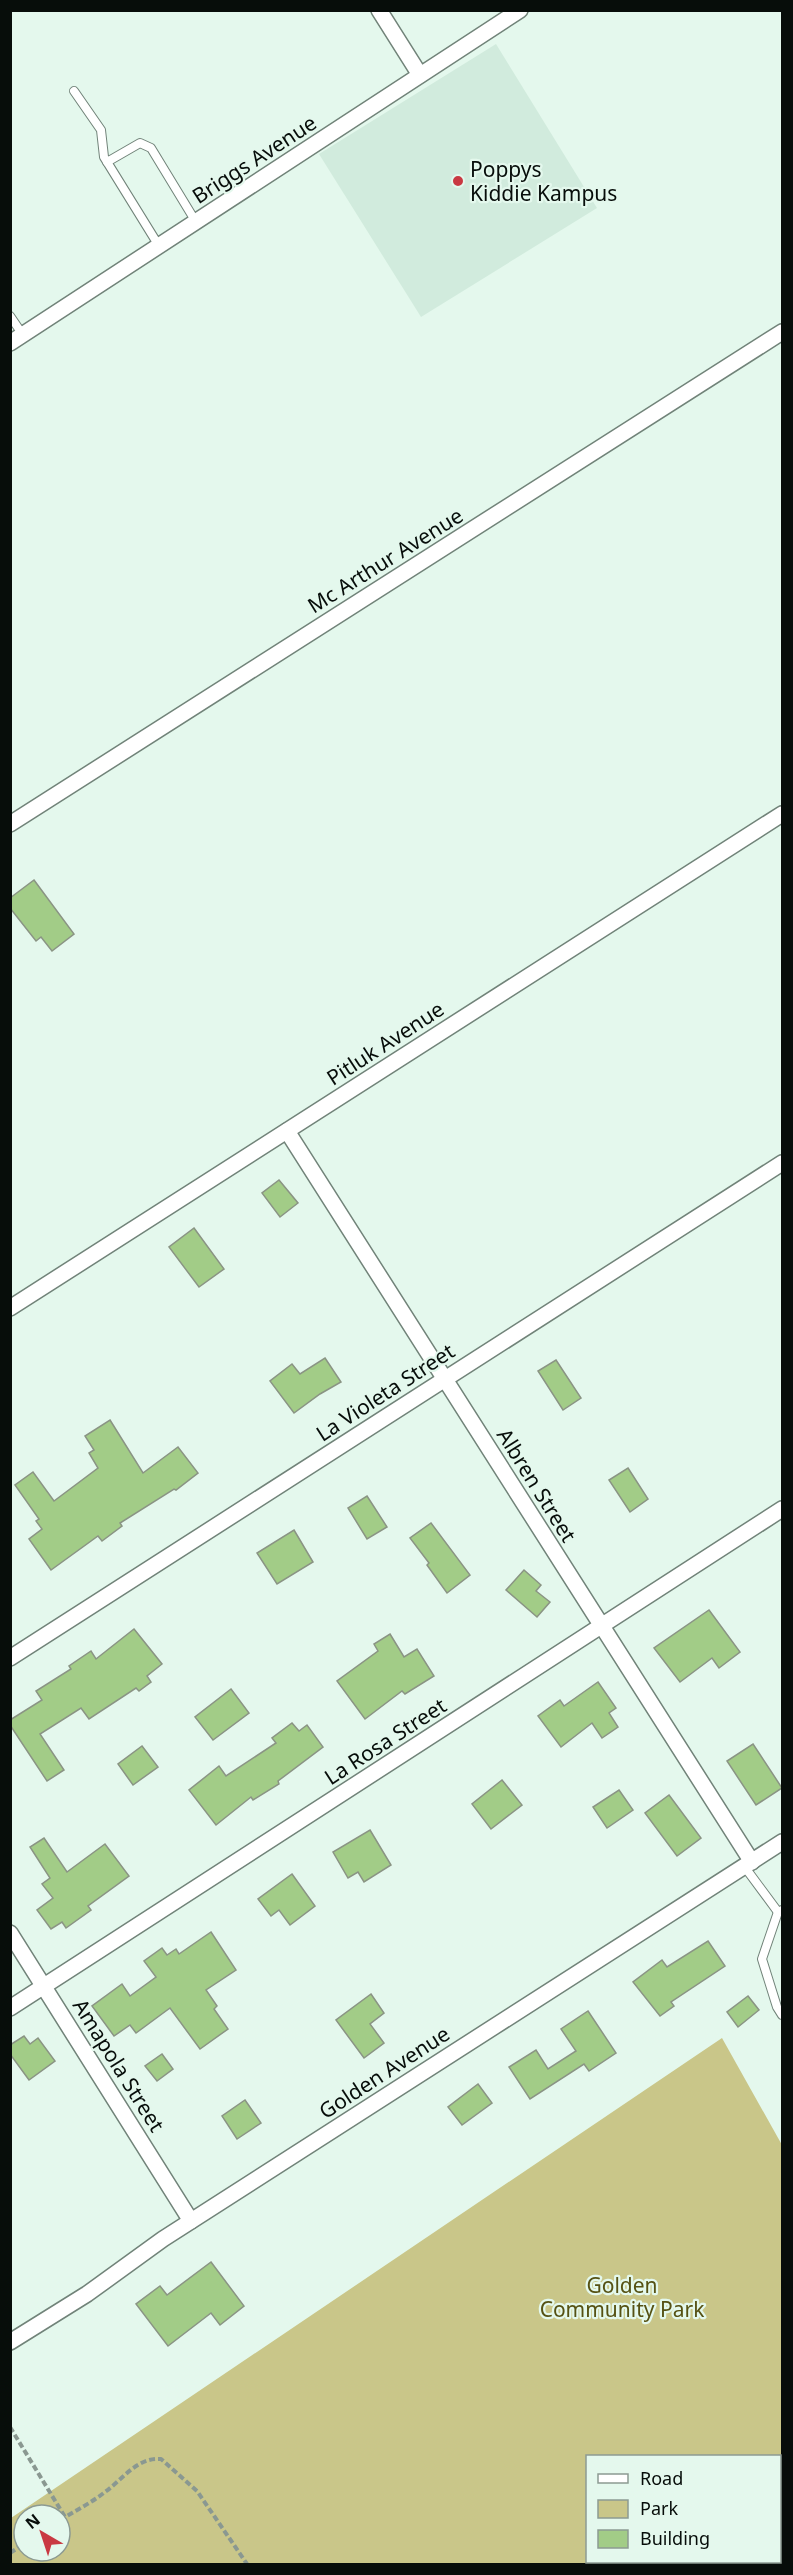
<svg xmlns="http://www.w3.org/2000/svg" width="793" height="2575" viewBox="0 0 793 2575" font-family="'Noto Sans',sans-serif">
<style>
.built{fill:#d1ebdd}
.green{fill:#c9c689;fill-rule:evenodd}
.building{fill:#a2cc87;stroke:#8a9484;stroke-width:1.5}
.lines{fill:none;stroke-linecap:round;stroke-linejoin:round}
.service-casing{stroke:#718379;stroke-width:10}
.minor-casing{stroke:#718379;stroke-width:18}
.path{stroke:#8a9891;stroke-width:4;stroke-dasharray:6 3;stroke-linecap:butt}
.service{stroke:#fff;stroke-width:8}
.minor{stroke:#fff;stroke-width:15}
.poi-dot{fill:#c93942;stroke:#e4f8ed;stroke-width:2}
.labels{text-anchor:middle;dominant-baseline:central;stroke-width:4.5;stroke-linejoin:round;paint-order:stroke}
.street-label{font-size:21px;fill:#070d0a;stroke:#e4f8ed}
.poi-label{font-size:21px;fill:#070d0a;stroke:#e4f8ed;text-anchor:start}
.park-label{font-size:21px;fill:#555113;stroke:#e4f8ed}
</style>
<rect width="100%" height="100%" fill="#e4f8ed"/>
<!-- built -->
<polygon class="built" points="496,44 597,208 421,317 319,154"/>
<!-- green -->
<path class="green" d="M722 2038 782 2145V2564H11V2518ZM588 2456H780V2562H588ZM24 2515H60V2551H24Z"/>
<!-- building -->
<g class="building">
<polygon points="34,880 74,934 52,951 41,937 36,941 10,908 10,898"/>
<polygon points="279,1180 298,1203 280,1217 262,1193"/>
<polygon points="194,1228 224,1269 199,1287 169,1247"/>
<polygon points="325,1358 341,1382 320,1394 294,1413 270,1381 292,1364 300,1374"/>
<polygon points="556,1360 581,1398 563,1410 538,1371"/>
<polygon points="110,1420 143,1473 178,1447 198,1473 176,1490 174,1489 120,1523 122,1526 102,1541 98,1536 51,1570 29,1539 42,1529 36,1521 39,1519 15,1485 33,1472 54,1501 98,1468 89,1453 94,1450 85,1436"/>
<polygon points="628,1468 648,1499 630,1512 609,1480"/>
<polygon points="367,1496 387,1527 367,1539 348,1508"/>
<polygon points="431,1523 470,1575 447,1593 427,1565 429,1563 410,1538"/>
<polygon points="294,1530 313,1562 277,1584 257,1553"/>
<polygon points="524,1570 541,1585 536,1591 550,1602 537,1617 506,1590"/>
<polygon points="709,1610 740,1652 719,1668 712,1658 680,1682 654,1648"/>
<polygon points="134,1629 162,1664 147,1676 151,1682 139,1691 136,1688 89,1719 81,1708 40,1734 64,1770 47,1781 10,1725 10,1720 42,1700 36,1691 71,1669 69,1666 91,1651 96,1659"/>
<polygon points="390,1634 404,1657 417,1649 434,1676 405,1694 402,1691 365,1719 337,1681 378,1651 374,1644"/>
<polygon points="598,1682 616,1708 609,1713 618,1727 602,1738 592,1723 561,1747 538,1716 560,1700 564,1706"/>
<polygon points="231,1689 249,1713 213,1740 195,1717"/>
<polygon points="292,1723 299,1731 307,1725 323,1747 278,1781 279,1784 253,1800 251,1797 216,1825 189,1790 219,1766 226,1776 276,1743 272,1738"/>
<polygon points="753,1744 782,1788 756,1805 727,1761"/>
<polygon points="142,1746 158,1767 133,1785 118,1764"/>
<polygon points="502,1780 522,1805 491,1829 472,1804"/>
<polygon points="619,1790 633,1810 607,1828 593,1807"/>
<polygon points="669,1795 701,1838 677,1856 645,1813"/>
<polygon points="370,1830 391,1865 364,1882 358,1872 348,1878 333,1852"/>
<polygon points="44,1838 67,1872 105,1844 129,1876 88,1906 91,1910 66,1928 62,1922 51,1929 37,1910 53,1898 42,1884 50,1878 30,1847"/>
<polygon points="292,1874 315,1906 290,1925 279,1910 271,1916 258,1899"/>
<polygon points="211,1932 236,1970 206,1990 217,2006 214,2009 228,2029 200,2049 170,2008 136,2033 130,2025 114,2036 92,2006 122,1984 130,1996 156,1977 144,1961 162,1948 167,1955 176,1949 179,1954"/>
<polygon points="708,1941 725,1966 671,2002 674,2006 660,2016 633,1982 662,1960 667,1967"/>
<polygon points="371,1994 384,2013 370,2024 384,2043 364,2058 336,2020"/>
<polygon points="748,1996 759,2010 738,2027 727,2012"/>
<polygon points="588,2011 616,2053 589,2071 584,2064 530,2099 509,2067 536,2050 548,2069 576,2051 561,2029"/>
<polygon points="24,2036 30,2044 38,2038 55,2061 29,2080 10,2054 10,2045"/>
<polygon points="162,2054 173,2069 157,2081 145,2066"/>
<polygon points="478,2084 492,2103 462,2125 448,2107"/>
<polygon points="245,2100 261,2123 237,2139 222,2116"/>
<polygon points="211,2262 244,2306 220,2325 211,2313 168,2346 136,2304 160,2286 167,2295"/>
</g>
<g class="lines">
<!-- service casing -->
<g class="service-casing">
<g id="service">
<polyline points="74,91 101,130 104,157 159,246"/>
<polyline points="107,162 140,143 151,148 196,222"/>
<polyline points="10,316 23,335"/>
<polyline points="744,1866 778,1912 782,1910"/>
<polyline points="778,1912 762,1959 777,2007 782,2015"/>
</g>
</g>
<!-- minor casing -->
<g class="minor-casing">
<g id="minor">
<polyline points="379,10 420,75"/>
<polyline points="10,343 520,10"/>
<polyline points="10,824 782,332"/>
<polyline points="287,1131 752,1862"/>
<polyline points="10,1308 782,814"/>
<polyline points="10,1658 782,1163"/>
<polyline points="10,1933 191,2221"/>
<polyline points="10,2008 782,1509"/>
<polyline points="10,2342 87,2294 163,2239 782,1842"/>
</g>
</g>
<!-- path -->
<g class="path">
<polyline points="10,2427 65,2517"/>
<path d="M60 2520C75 2511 91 2503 105 2492 122 2480 137 2457 161 2459L197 2491 247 2564"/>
<polyline points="10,2553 24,2544"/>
</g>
<!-- service -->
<use href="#service" class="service"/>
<!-- minor -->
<use href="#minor" class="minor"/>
</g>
<!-- markers -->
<circle class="poi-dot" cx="458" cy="181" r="6"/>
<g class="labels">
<!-- street labels -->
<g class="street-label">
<text transform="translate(254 159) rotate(-33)">Briggs Avenue</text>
<text transform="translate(385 560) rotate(-32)">Mc Arthur Avenue</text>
<text transform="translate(385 1043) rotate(-33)">Pitluk Avenue</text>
<text transform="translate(385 1392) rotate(-33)">La Violeta Street</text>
<text transform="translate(537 1485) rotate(58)">Albren Street</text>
<text transform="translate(385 1741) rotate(-33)">La Rosa Street</text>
<text transform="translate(119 2065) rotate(58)">Amapola Street</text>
<text transform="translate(384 2072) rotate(-33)">Golden Avenue</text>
</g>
<!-- poi labels -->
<g class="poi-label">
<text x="470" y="169">Poppys<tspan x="470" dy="24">Kiddie Kampus</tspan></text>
</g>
<!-- park labels -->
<g class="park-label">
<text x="622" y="2285">Golden<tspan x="622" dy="24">Community Park</tspan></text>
</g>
</g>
<!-- border -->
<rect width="793" height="2575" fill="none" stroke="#070d0a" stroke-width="24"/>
<!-- legend -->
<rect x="586" y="2455" width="195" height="108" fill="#e4f8ed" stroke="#8c9a92" stroke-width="1.5"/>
<rect x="598" y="2474" width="30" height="9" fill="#ffffff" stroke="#8c9a92" stroke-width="1.5"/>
<text x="640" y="2485" font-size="18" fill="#070d0a">Road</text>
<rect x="598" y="2500" width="30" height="18" fill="#c9c689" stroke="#8c9a92" stroke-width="1.5"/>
<text x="640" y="2515" font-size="18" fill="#070d0a">Park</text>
<rect x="598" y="2530" width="30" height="18" fill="#a2cc87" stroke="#8c9a92" stroke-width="1.5"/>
<text x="640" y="2545" font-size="18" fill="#070d0a">Building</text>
<!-- north arrow -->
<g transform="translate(42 2533) rotate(321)"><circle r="28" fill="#e4f8ed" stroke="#8c9a92" stroke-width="1.5"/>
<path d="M0-4.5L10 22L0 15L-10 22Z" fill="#c93942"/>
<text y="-9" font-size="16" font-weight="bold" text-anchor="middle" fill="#070d0a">N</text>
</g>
</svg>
